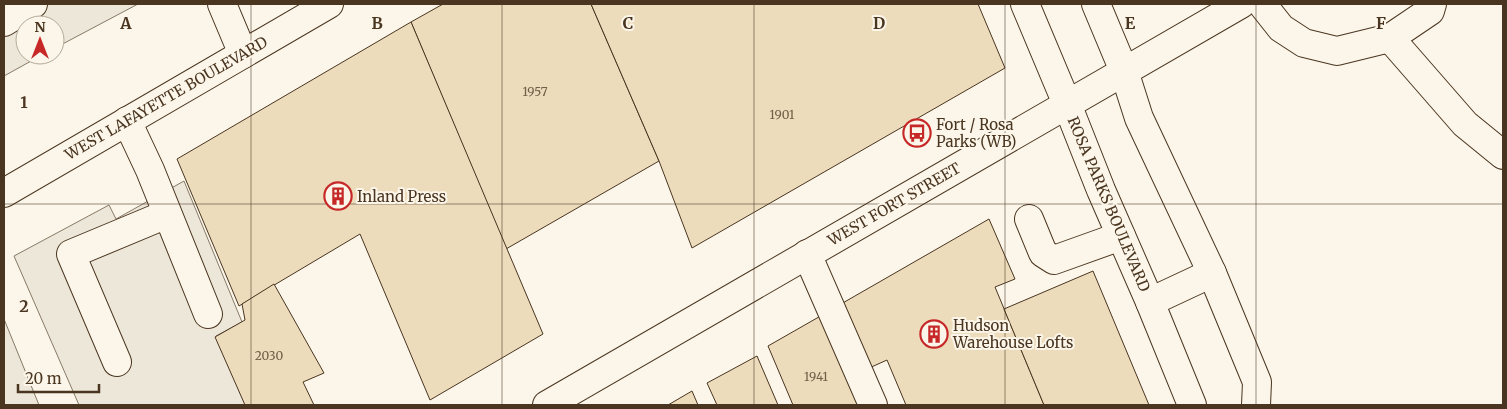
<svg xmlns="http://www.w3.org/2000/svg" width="1507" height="409" viewBox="0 0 1507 409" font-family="Merriweather,serif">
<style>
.parking{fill:#ede7d9;stroke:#887966}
.building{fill:#ecdcbc;stroke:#4a3520}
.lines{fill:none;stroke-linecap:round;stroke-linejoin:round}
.minor-casing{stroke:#4a3520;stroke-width:30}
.major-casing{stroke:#4a3520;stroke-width:30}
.minor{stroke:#fbf6e9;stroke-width:28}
.major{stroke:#fbf6e9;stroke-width:28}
.grid{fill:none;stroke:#4a3520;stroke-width:1;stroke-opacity:0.55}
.labels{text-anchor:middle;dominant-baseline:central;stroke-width:4;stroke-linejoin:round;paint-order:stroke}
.number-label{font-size:12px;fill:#725f47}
.street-label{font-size:15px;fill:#4a3520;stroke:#fbf6e9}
.poi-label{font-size:15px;fill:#4a3520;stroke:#fbf6e9;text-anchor:start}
.grid-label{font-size:16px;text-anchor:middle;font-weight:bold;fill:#4a3520;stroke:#fbf6e9;stroke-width:4;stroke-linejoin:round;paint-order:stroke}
</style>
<rect width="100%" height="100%" fill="#fbf6e9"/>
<!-- parking -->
<g class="parking">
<polygon points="4,4 138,4 55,48 55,25 25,25 25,55 42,55 4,76"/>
<polygon points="184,181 242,322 216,336 246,405 79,405 14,256 109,205 116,219"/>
<polygon points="4,319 39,405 4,405"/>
</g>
<!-- building -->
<g class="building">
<polygon points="443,4 591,4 659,161 506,249 411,22"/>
<polygon points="591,4 978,4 1005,68 692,248 659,161"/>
<polygon points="411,22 543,334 430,400 360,234 239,306 177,159"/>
<polygon points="989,219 1015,279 995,287 1044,405 906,405 887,360 867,369 841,304"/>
<polygon points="1093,271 1149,405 1044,405 1004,309"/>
<polygon points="274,284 324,373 303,382 314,405 245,405 215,337 245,320 242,304"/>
<polygon points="824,314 863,405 793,405 768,346"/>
<polygon points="757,356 778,405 717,405 707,383"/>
<polygon points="692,391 698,405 668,405"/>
</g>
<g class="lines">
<!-- minor casing -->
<g class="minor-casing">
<g id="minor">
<polyline points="222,4 243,54"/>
<polyline points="1262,4 1281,28 1304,43 1337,51 1390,38 1430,11 1432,4"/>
<polyline points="4,22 33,4"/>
<polyline points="1390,38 1465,124 1503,155"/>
<polyline points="127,121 150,170 208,314"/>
<polyline points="4,193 329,4"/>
<polyline points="1029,219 1043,253 1054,260 1121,236"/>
<polyline points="807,254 873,405"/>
<polyline points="117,362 71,254 167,214"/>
</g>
</g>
<!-- major casing -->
<g class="major-casing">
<g id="major">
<polyline points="1025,4 1067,104 1101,190 1150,302 1192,405"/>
<polyline points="1096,4 1124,71 1139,118 1212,273 1257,382 1256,405"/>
<polyline points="1150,302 1212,273"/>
<polyline points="547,405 1241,4"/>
</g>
</g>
<!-- minor -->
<use href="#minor" class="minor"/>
<!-- major -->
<use href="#major" class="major"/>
</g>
<!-- grid -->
<path class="grid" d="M251 4V405M502 4V405M754 4V405M1005 4V405M1256 4V405M4 204H1503"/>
<!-- icons -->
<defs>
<g id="bus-ring" transform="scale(1.4375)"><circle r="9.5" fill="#fbf6e9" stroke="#c62828" stroke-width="1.5"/><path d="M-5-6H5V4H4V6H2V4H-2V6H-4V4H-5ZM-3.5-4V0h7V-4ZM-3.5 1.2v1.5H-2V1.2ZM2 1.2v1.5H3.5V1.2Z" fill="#c62828"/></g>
<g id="building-ring" transform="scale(1.4375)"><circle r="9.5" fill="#fbf6e9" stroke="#c62828" stroke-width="1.5"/><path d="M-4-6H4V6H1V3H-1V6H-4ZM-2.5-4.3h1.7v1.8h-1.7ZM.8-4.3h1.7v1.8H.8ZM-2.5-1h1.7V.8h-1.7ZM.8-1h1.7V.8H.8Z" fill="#c62828"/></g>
</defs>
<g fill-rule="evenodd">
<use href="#bus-ring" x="917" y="133"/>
<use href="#building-ring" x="338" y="196"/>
<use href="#building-ring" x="934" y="334"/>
</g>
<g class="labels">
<!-- number labels -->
<g class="number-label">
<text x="535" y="91">1957</text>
<text x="782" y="114">1901</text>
<text x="269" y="355">2030</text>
<text x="816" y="376">1941</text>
</g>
<!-- street labels -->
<g class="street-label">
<text transform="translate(166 98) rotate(-30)">WEST LAFAYETTE BOULEVARD</text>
<text transform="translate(894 204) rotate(-30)">WEST FORT STREET</text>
<text transform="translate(1109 204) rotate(67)">ROSA PARKS BOULEVARD</text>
</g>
<!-- poi labels -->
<g class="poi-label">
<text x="936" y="124">Fort / Rosa<tspan x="936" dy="17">Parks (WB)</tspan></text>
<text x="357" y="196">Inland Press</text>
<text x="953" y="325">Hudson<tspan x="953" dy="17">Warehouse Lofts</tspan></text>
</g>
</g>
<g class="grid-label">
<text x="126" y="29">A</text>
<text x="377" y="29">B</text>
<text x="628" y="29">C</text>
<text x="879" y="29">D</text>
<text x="1130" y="29">E</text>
<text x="1381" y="29">F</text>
<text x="24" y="108">1</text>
<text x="24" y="312">2</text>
</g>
<!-- border -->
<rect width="1507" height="409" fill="none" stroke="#4a3520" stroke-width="10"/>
<!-- north arrow -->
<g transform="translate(40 40)"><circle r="24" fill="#fbf6e9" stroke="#b4a999"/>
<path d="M0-4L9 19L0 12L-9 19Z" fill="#c62828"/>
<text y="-8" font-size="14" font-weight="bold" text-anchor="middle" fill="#4a3520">N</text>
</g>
<!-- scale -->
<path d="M18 384v8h81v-8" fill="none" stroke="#4a3520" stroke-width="2.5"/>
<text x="25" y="384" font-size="15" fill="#4a3520" stroke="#fbf6e9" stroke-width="4" paint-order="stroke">20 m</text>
</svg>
